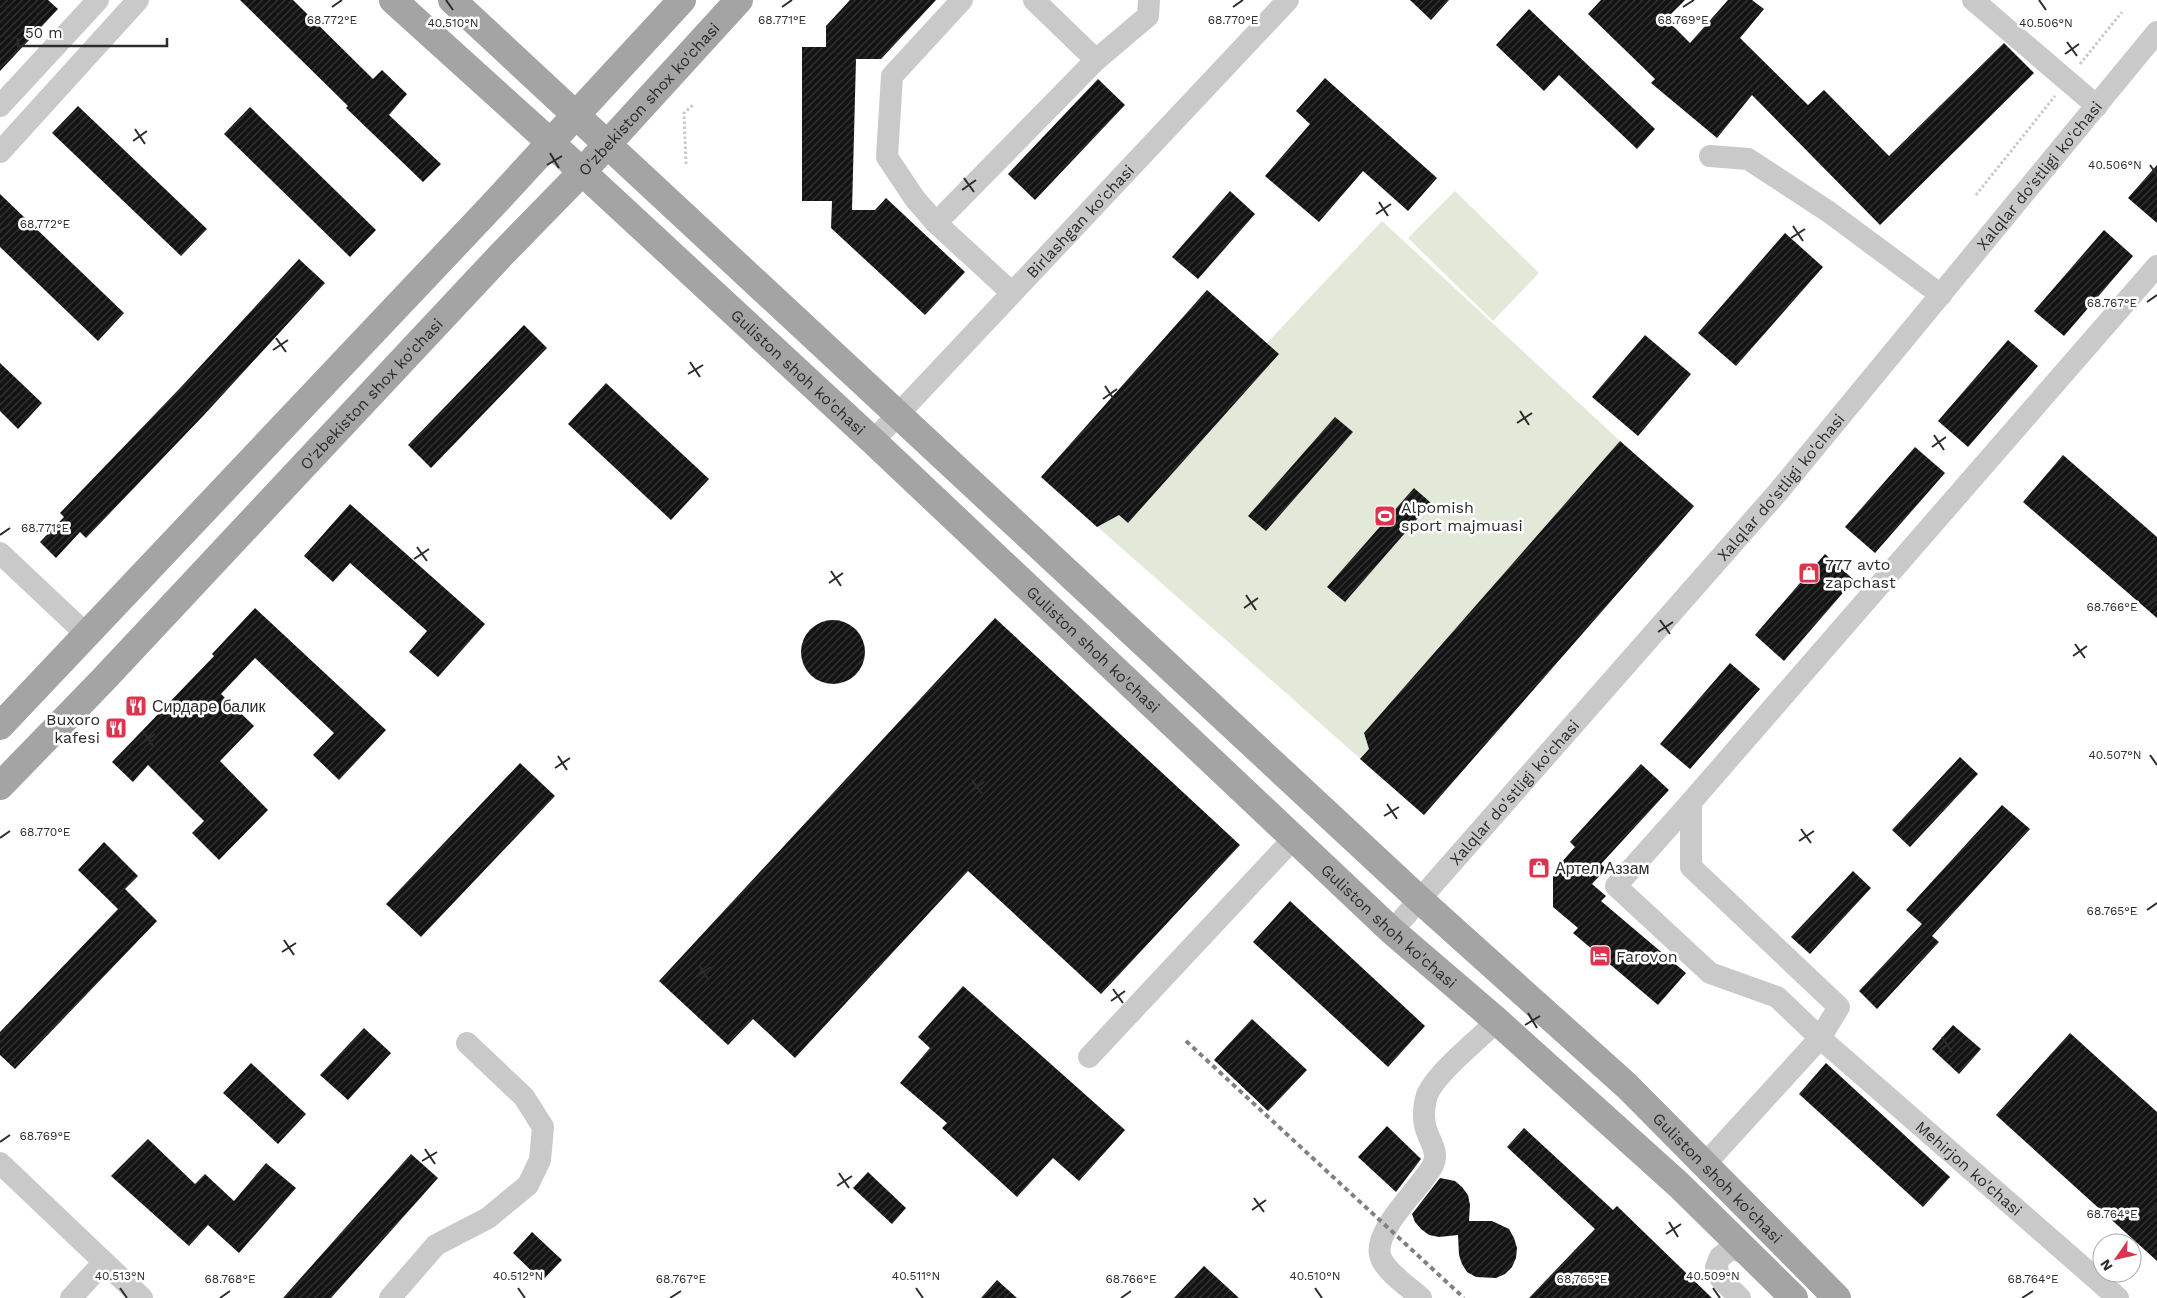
<svg xmlns="http://www.w3.org/2000/svg" width="2157" height="1298" viewBox="0 0 2157 1298" font-family="'Work Sans',sans-serif">
<style>
.pitch{fill:#e3e9d9}
.building{fill:url(#building-hatch)}
.lines{fill:none;stroke-linecap:round;stroke-linejoin:round}
.path{stroke:#c9c9c9;stroke-width:3;stroke-dasharray:2.5 2.5;stroke-linecap:butt}
.minor{stroke:#c9c9c9;stroke-width:22}
.major{stroke:#a4a4a4;stroke-width:28}
.rail{stroke:#818181;stroke-width:4;stroke-dasharray:5 4;stroke-linecap:butt}
.ticks{fill:none;stroke:#2c2c2c;stroke-width:2}
.labels{text-anchor:middle;dominant-baseline:central;stroke-width:5;stroke-linejoin:round;paint-order:stroke}
.street-label{font-size:16px;fill:#2c2c2c;stroke:#fff}
.poi-label{font-size:16px;fill:#2c2c2c;stroke:#fff;text-anchor:start}
.ticks-label{font-size:12px;text-anchor:middle;fill:#2c2c2c;stroke:#fff;stroke-width:5;stroke-linejoin:round;paint-order:stroke}
</style>
<defs>
<pattern id="building-hatch" width="6" height="6" patternUnits="userSpaceOnUse" patternTransform="scale(1.25)"><rect width="6" height="6" fill="#131313"/><path d="M-1 1l2-2M0 6l6-6M5 7l2-2" fill="none" stroke="#363636"/></pattern>
</defs>
<rect width="100%" height="100%" fill="#fff"/>
<!-- pitch -->
<g class="pitch">
<polygon points="1455,191 1539,273 1493,321 1408,238"/>
<polygon points="1382,221 1620,441 1694,506 1424,815 1041,477 1207,290 1267,343"/>
</g>
<!-- building -->
<g class="building">
<polygon points="0,0 48,0 58,9 0,71"/>
<polygon points="240,0 293,0 373,79 382,70 407,94 389,115 441,164 423,182 346,108 348,106"/>
<polygon points="850,0 936,0 881,59 856,59 852,210 875,210 886,198 965,272 925,315 831,228 832,201 802,201 802,47 826,47 826,26"/>
<polygon points="1410,0 1449,0 1431,20"/>
<polygon points="1601,0 1685,0 1666,19 1690,43 1728,0 1752,0 1764,9 1740,38 1808,105 1824,90 1889,156 2004,43 2034,73 1880,225 1752,95 1717,138 1651,83 1655,79 1588,14"/>
<polygon points="1529,9 1655,129 1637,149 1559,75 1544,91 1496,45"/>
<polygon points="1325,78 1437,178 1408,211 1363,171 1319,222 1265,176 1310,124 1296,111"/>
<polygon points="1098,79 1125,105 1035,200 1008,174"/>
<polygon points="78,106 207,229 181,256 52,133"/>
<polygon points="250,107 376,230 350,257 224,134"/>
<polygon points="2157,165 2157,223 2128,198"/>
<polygon points="1230,191 1255,214 1198,279 1172,257"/>
<polygon points="0,194 124,313 98,341 0,247"/>
<polygon points="2104,230 2133,256 2064,336 2034,311"/>
<polygon points="1785,233 1823,267 1736,366 1698,333"/>
<polygon points="299,259 325,283 204,415 86,538 80,532 56,558 40,542 64,517 60,513 182,386"/>
<polygon points="1207,290 1279,354 1128,523 1119,515 1097,527 1041,477"/>
<polygon points="524,325 547,348 431,468 408,445"/>
<polygon points="1645,335 1691,374 1638,436 1592,397"/>
<polygon points="2008,340 2038,366 1968,447 1938,421"/>
<polygon points="0,363 42,403 18,429 0,411"/>
<polygon points="606,383 709,479 671,520 568,424"/>
<polygon points="1335,417 1353,432 1266,531 1248,516"/>
<polygon points="1620,441 1694,506 1424,815 1360,759 1369,749 1364,733"/>
<polygon points="1915,447 1945,473 1875,553 1845,527"/>
<polygon points="2063,455 2157,537 2157,618 2023,502"/>
<polygon points="1414,488 1431,503 1345,602 1327,587"/>
<polygon points="350,504 485,624 438,677 409,652 427,631 350,563 333,582 304,556"/>
<polygon points="1825,554 1854,580 1784,661 1755,635"/>
<polygon points="255,608 386,730 339,780 313,755 334,733 255,658 221,694 254,726 220,761 268,810 219,860 192,833 204,821 148,765 133,782 112,762 214,656 212,654"/>
<polygon points="995,618 1240,845 1101,994 968,871 795,1058 753,1019 728,1045 659,981"/>
<circle cx="833" cy="652" r="32"/>
<polygon points="1730,663 1760,689 1690,769 1660,744"/>
<polygon points="1960,757 1978,774 1910,847 1892,830"/>
<polygon points="520,763 555,796 421,937 386,904"/>
<polygon points="1641,764 1669,790 1601,864 1606,869 1592,884 1606,896 1601,901 1686,973 1658,1005 1573,933 1578,928 1553,907 1553,872 1575,847 1570,842"/>
<polygon points="2002,805 2030,829 1932,936 1939,942 1877,1009 1859,991 1922,924 1906,910"/>
<polygon points="104,842 138,876 125,889 157,921 15,1069 0,1055 0,1032 118,909 78,870"/>
<polygon points="1853,871 1871,888 1810,954 1791,937"/>
<polygon points="1290,901 1425,1026 1388,1067 1253,942"/>
<polygon points="963,986 1125,1130 1079,1181 1053,1158 1017,1197 942,1128 947,1123 900,1083 930,1048 918,1037"/>
<polygon points="1252,1019 1307,1070 1268,1111 1214,1060"/>
<polygon points="1953,1025 1981,1049 1959,1074 1932,1049"/>
<polygon points="364,1028 391,1053 348,1100 320,1075"/>
<polygon points="2070,1033 2157,1112 2157,1261 1996,1115"/>
<polygon points="251,1063 306,1114 278,1144 223,1093"/>
<polygon points="1826,1063 1950,1177 1923,1207 1799,1094"/>
<polygon points="1387,1126 1421,1159 1396,1192 1358,1157"/>
<polygon points="1524,1128 1613,1210 1617,1206 1712,1298 1529,1298 1595,1229 1507,1147"/>
<polygon points="148,1139 195,1184 205,1174 234,1201 266,1163 296,1188 239,1253 208,1225 189,1246 111,1176"/>
<polygon points="411,1154 438,1178 331,1298 283,1298"/>
<polygon points="868,1172 906,1208 892,1224 853,1188"/>
<polygon points="1440,1178 1455,1181 1462,1187 1468,1195 1470,1205 1469,1221 1492,1221 1509,1229 1514,1238 1517,1248 1516,1258 1512,1267 1505,1274 1496,1278 1476,1277 1467,1272 1462,1264 1459,1255 1458,1235 1439,1237 1429,1235 1421,1229 1415,1222 1412,1214"/>
<polygon points="532,1232 562,1260 542,1281 513,1253"/>
<polygon points="1204,1266 1239,1298 1174,1298"/>
<polygon points="997,1280 1017,1298 981,1298"/>
</g>
<g class="lines">
<!-- path -->
<g class="path">
<polyline points="2080,64 2122,12"/>
<polyline points="686,164 684,113 694,104"/>
<polyline points="1976,195 2055,96"/>
</g>
<!-- minor -->
<g class="minor">
<polyline points="962,0 892,76 887,157 915,199 936,223 1011,292"/>
<polyline points="1034,0 1096,60"/>
<polyline points="1973,0 2097,106"/>
<polyline points="0,106 98,0"/>
<polyline points="0,152 138,0"/>
<polyline points="1710,156 1748,159 1829,212 1941,295"/>
<polyline points="936,223 1096,60 1148,16 1149,0"/>
<path id="s1" d="M873 441 1288 0"/>
<polyline points="0,553 86,634"/>
<path id="s2" d="M1691 802 1616 886 1710 973 1777 997 1820 1038 2118 1298"/>
<path id="s3" d="M1392 931 1778 492 2157 32"/>
<polyline points="1089,1057 1294,838"/>
<polyline points="0,1163 142,1298"/>
<polyline points="1706,1163 1820,1038 1839,1007 1691,867 1691,802 2157,266"/>
<polyline points="71,1298 104,1262"/>
<polyline points="390,1298 436,1245 488,1218 528,1185 540,1160 543,1127 524,1097 467,1043"/>
<path d="M1421 1298C1410 1288 1386 1272 1381 1258 1370 1232 1422 1187 1433 1165 1440 1151 1427 1138 1425 1125 1423 1115 1424 1105 1427 1095 1436 1073 1479 1039 1497 1021"/>
<polyline points="1740,1298 1721,1279 1716,1267 1720,1257 1731,1249 1748,1253"/>
</g>
<!-- major -->
<g class="major">
<path id="s4" d="M393 0 551 143 873 441 1392 931 1497 1021 1679 1185 1794 1298"/>
<path id="s5" d="M452 0 1420 900 1627 1086 1837 1298"/>
<polyline points="0,726 490,208 682,0"/>
<path id="s6" d="M0 786 103 680 502 254 582 172 739 0"/>
</g>
<!-- rail -->
<polyline class="rail" points="1186,1041 1464,1298"/>
</g>
<!-- ticks -->
<path class="ticks" d="M446 0 453 10M2039 0 2046 10M332 7 342 0M782 7 792 0M1233 7 1243 0M1683 7 1694 0M2067 42 2077 56M2065 54 2079 44M135 129 145 144M133 141 147 131M550 153 559 168M547 165 562 156M2150 165 2157 175M964 178 974 192M962 190 976 180M1379 202 1388 216M1376 214 1391 204M1793 226 1803 241M0 231 10 224M1791 238 1805 229M2147 302 2157 295M276 338 286 352M273 350 288 340M690 362 700 377M688 374 703 365M1105 386 1115 401M1103 399 1117 389M1520 411 1529 425M1517 423 1532 413M1934 435 1944 450M1932 447 1946 437M0 535 10 528M417 547 427 561M414 559 429 549M831 571 841 586M829 583 843 573M1246 595 1256 610M2147 606 2157 599M1244 608 1258 598M1660 620 1670 634M1658 632 1673 622M2075 644 2085 658M2073 656 2087 646M143 731 153 746M141 744 155 734M2150 755 2157 765M558 756 567 770M555 768 570 758M972 780 982 794M970 792 984 782M1387 804 1397 819M1384 816 1399 807M1801 829 1811 843M0 838 10 831M1799 841 1814 831M2147 910 2157 903M284 940 294 955M282 952 296 943M699 965 708 979M696 977 711 967M1113 989 1123 1003M1111 1001 1125 991M1528 1013 1537 1028M1525 1025 1540 1016M1942 1037 1952 1052M1940 1050 1954 1040M0 1142 10 1135M425 1149 435 1164M422 1161 437 1152M839 1173 849 1188M837 1186 852 1176M1254 1198 1264 1212M1252 1210 1266 1200M2147 1214 2157 1207M1669 1222 1678 1237M1666 1234 1681 1224M120 1288 127 1298M518 1288 525 1298M916 1288 923 1298M1315 1288 1322 1298M1713 1288 1720 1298M220 1298 230 1291M670 1298 681 1291M1121 1298 1131 1291M1572 1298 1582 1291M2022 1298 2033 1291"/>
<!-- icons -->
<defs>
<g id="stadium-square" transform="scale(1.125)"><rect x="-9" y="-9" width="18" height="18" rx="4" fill="#dc344e" stroke="#fff"/><path d="M0-5a6.5 5 0 1 0 0 10a6.5 5 0 1 0 0-10ZM-3.5-1.8h7v3.6h-7Z" fill="#fff"/></g>
<g id="shop-square" transform="scale(1.125)"><rect x="-9" y="-9" width="18" height="18" rx="4" fill="#dc344e" stroke="#fff"/><path d="M-5-2.5h2.3a2.7 3.5 0 0 1 5.4 0H5L5.5 6h-11ZM-1.5-2.5h3a1.5 2.3 0 0 0-3 0Z" fill="#fff"/></g>
<g id="restaurant-square" transform="scale(1.125)"><rect x="-9" y="-9" width="18" height="18" rx="4" fill="#dc344e" stroke="#fff"/><path d="M-5-6h1v4h1v-4h1v4h1v-4h1v5L-1.5 .5V6h-2V.5L-5-1ZM5-6V6H3V1.5H1.5Q1.5-4 5-6Z" fill="#fff"/></g>
<g id="hotel-square" transform="scale(1.125)"><rect x="-9" y="-9" width="18" height="18" rx="4" fill="#dc344e" stroke="#fff"/><path d="M-6-4.5h1.5V1H6V5H4.5V3h-9V5H-6ZM-4 0a1.8 1.8 0 1 1 3.6 0ZM.5 0V-2.5h3Q6-2.5 6 0Z" fill="#fff"/></g>
</defs>
<g fill-rule="evenodd">
<use href="#stadium-square" x="1385" y="516"/>
<use href="#shop-square" x="1809" y="573"/>
<use href="#restaurant-square" x="136" y="706"/>
<use href="#restaurant-square" x="116" y="728"/>
<use href="#shop-square" x="1539" y="868"/>
<use href="#hotel-square" x="1600" y="956"/>
</g>
<g class="labels">
<!-- street labels -->
<g class="street-label">
<text stroke="none"><textPath href="#s6" startOffset="945">O'zbekiston shox ko'chasi</textPath></text>
<text stroke="none"><textPath href="#s3" startOffset="995">Xalqlar do'stligi ko'chasi</textPath></text>
<text stroke="none"><textPath href="#s1" startOffset="302">Birlashgan ko'chasi</textPath></text>
<text stroke="none"><textPath href="#s4" startOffset="550">Guliston shoh ko'chasi</textPath></text>
<text stroke="none"><textPath href="#s6" startOffset="540">O'zbekiston shox ko'chasi</textPath></text>
<text stroke="none"><textPath href="#s3" startOffset="590">Xalqlar do'stligi ko'chasi</textPath></text>
<text stroke="none"><textPath href="#s4" startOffset="955">Guliston shoh ko'chasi</textPath></text>
<text stroke="none"><textPath href="#s3" startOffset="185">Xalqlar do'stligi ko'chasi</textPath></text>
<text stroke="none"><textPath href="#s4" startOffset="1360">Guliston shoh ko'chasi</textPath></text>
<text stroke="none"><textPath href="#s2" startOffset="569">Mehirjon ko'chasi</textPath></text>
<text stroke="none"><textPath href="#s5" startOffset="1729">Guliston shoh ko'chasi</textPath></text>
</g>
<!-- poi labels -->
<g class="poi-label">
<text x="1401" y="507">Alpomish<tspan x="1401" dy="18">sport majmuasi</tspan></text>
<text x="1825" y="564">777 avto<tspan x="1825" dy="18">zapchast</tspan></text>
<text x="152" y="706">Сирдаре балик</text>
<text x="100" y="719" text-anchor="end">Buxoro<tspan x="100" dy="18">kafesi</tspan></text>
<text x="1555" y="868">Артел Аззам</text>
<text x="1616" y="956">Farovon</text>
</g>
</g>
<g class="ticks-label">
<text x="332" y="24">68.772°E</text>
<text x="782" y="24">68.771°E</text>
<text x="1233" y="24">68.770°E</text>
<text x="1683" y="24">68.769°E</text>
<text x="453" y="27">40.510°N</text>
<text x="2046" y="27">40.506°N</text>
<text x="2115" y="169">40.506°N</text>
<text x="45" y="228">68.772°E</text>
<text x="2112" y="307">68.767°E</text>
<text x="45" y="532">68.771°E</text>
<text x="2112" y="611">68.766°E</text>
<text x="2115" y="759">40.507°N</text>
<text x="45" y="836">68.770°E</text>
<text x="2112" y="915">68.765°E</text>
<text x="45" y="1140">68.769°E</text>
<text x="2112" y="1218">68.764°E</text>
<text x="120" y="1280">40.513°N</text>
<text x="518" y="1280">40.512°N</text>
<text x="916" y="1280">40.511°N</text>
<text x="1315" y="1280">40.510°N</text>
<text x="1713" y="1280">40.509°N</text>
<text x="230" y="1283">68.768°E</text>
<text x="681" y="1283">68.767°E</text>
<text x="1131" y="1283">68.766°E</text>
<text x="1582" y="1283">68.765°E</text>
<text x="2033" y="1283">68.764°E</text>
</g>
<!-- north arrow -->
<g transform="translate(2117 1258) rotate(236)"><circle r="24" fill="#ffffff" stroke="#ababab"/>
<path d="M0-4L9 19L0 12L-9 19Z" fill="#dc344e"/>
<text y="-8" font-size="14" font-weight="bold" text-anchor="middle" fill="#2c2c2c">N</text>
</g>
<!-- scale -->
<path d="M18 38v8h149v-8" fill="none" stroke="#2c2c2c" stroke-width="2.5"/>
<text x="25" y="38" font-size="15" fill="#2c2c2c" stroke="#ffffff" stroke-width="4" paint-order="stroke">50 m</text>
</svg>
